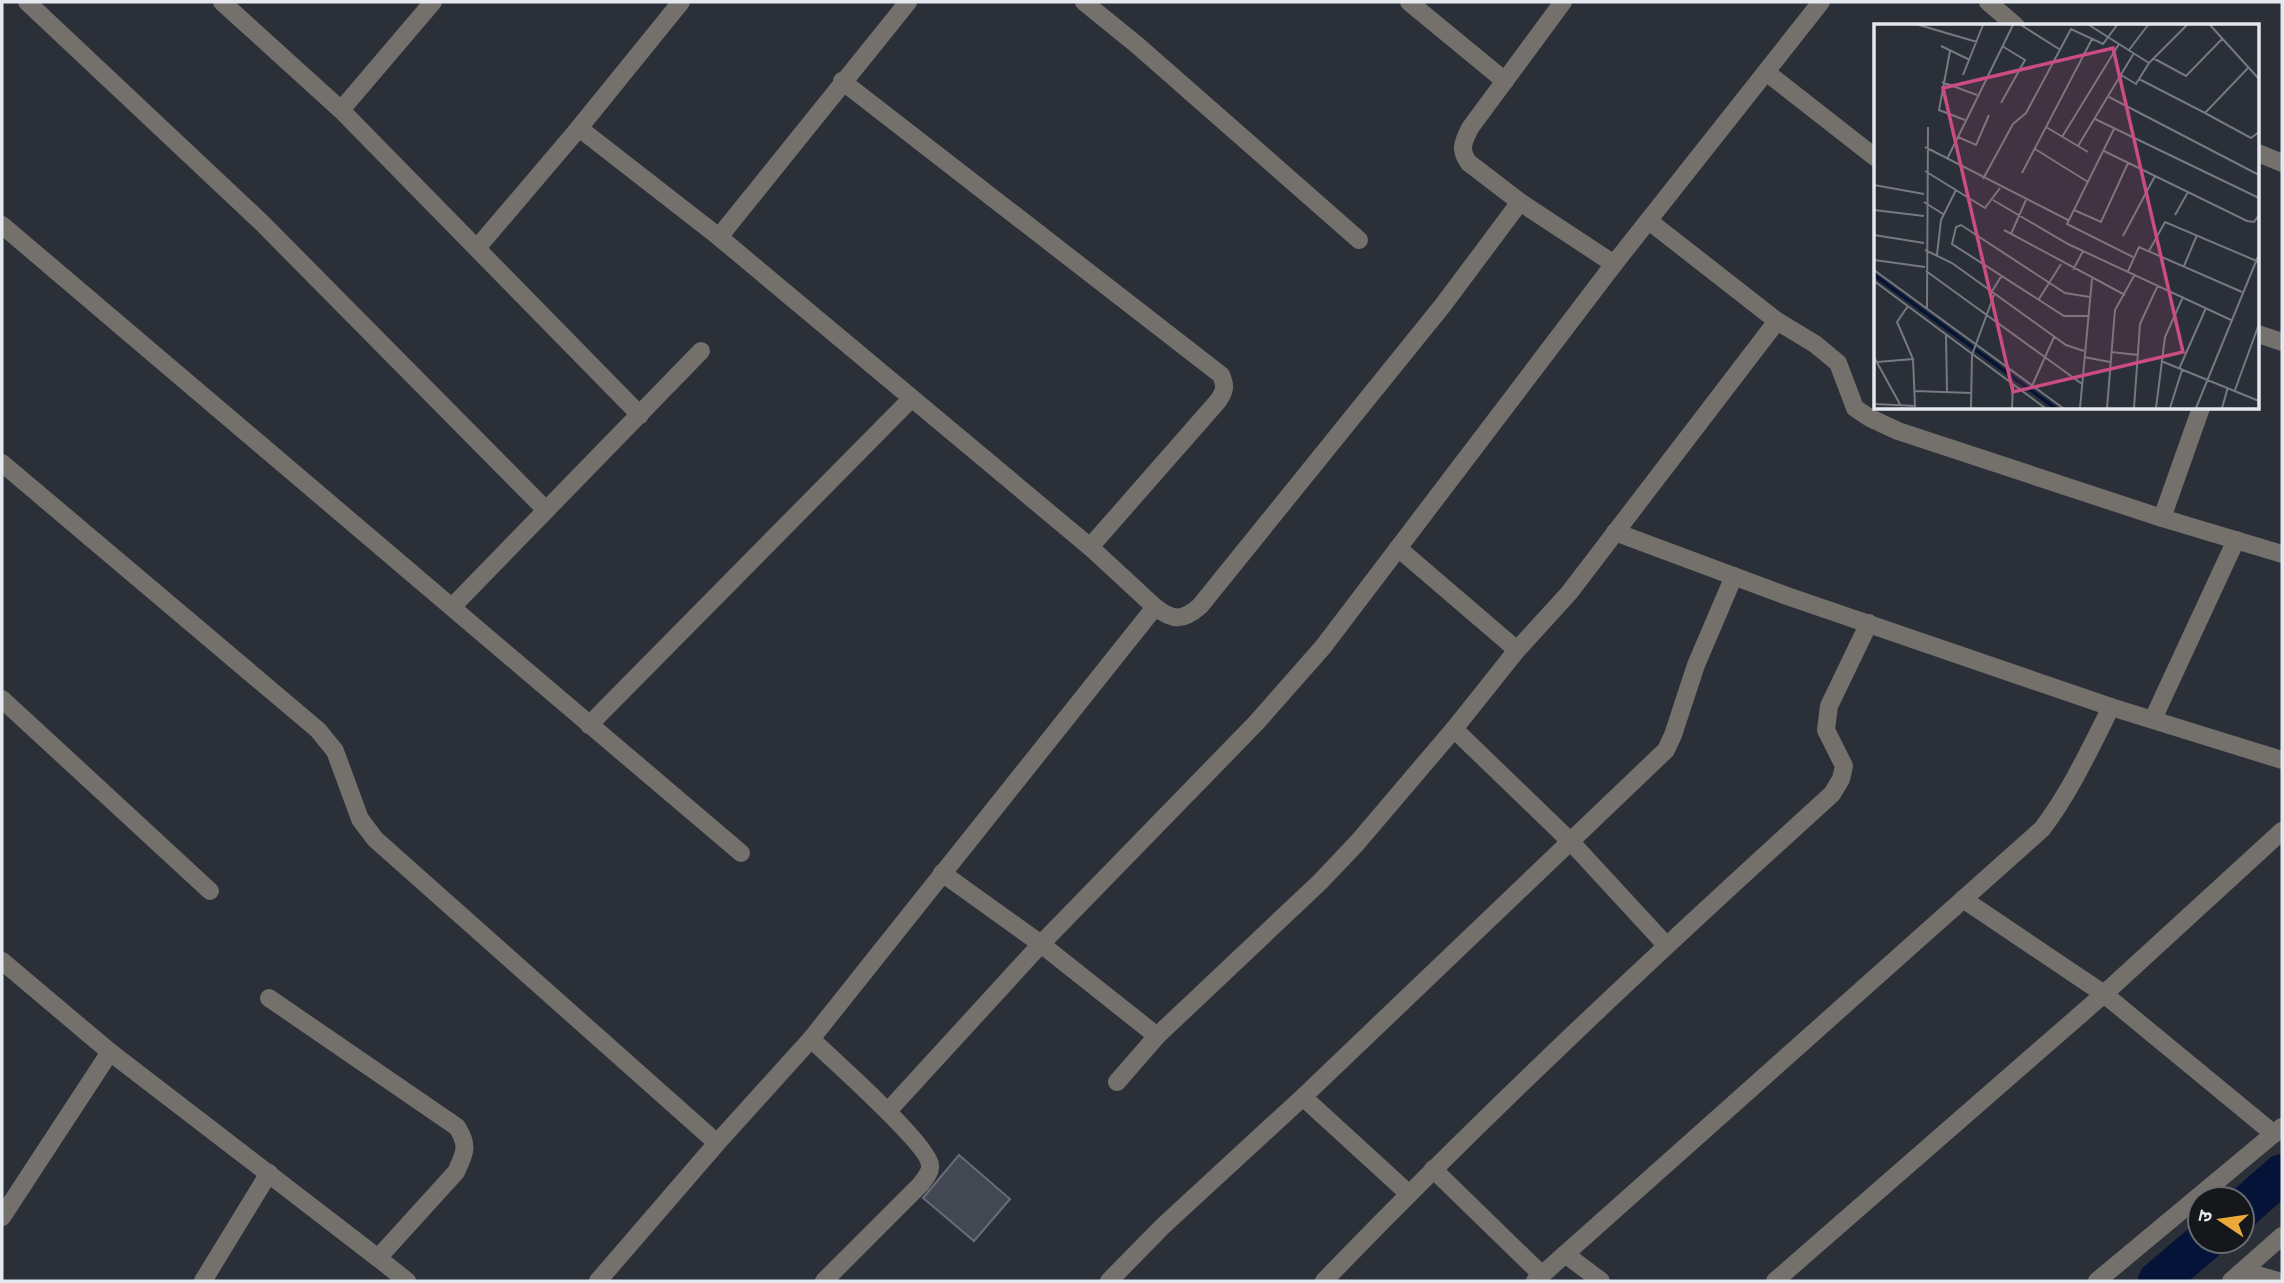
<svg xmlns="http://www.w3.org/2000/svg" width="2284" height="1283" viewBox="0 0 2284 1283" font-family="'Public Sans','Noto Sans Devanagari',sans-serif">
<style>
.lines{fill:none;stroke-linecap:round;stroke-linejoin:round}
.canal{stroke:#051338;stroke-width:40}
.building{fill:#424751;stroke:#676c77;stroke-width:2}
.minor{stroke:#74706c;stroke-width:18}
.inset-river{fill:none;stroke:#051338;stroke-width:3.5}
.inset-road{fill:none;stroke:#757981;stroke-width:2}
.view{fill:#cb4c80;fill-opacity:0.15;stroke:#cb4c80;stroke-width:3.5}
.inset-edge{fill:none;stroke:#e5e9ef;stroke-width:3.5}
</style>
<rect width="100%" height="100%" fill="#2a2f38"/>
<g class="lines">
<!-- canal -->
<g class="canal">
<polyline points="2242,1209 2282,1174"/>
<polyline points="2158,1281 2205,1241"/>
</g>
</g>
<!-- building -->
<polygon class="building" points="959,1155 1010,1199 974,1241 923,1198"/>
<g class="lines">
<!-- minor -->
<g class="minor">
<polyline points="27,2 262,223 546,510"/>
<polyline points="222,2 341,110 640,415"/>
<polyline points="1084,2 1137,45 1359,240"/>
<polyline points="1409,2 1505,81"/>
<path d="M1563 2 1470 128C1463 142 1459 150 1469 163L1520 202 1614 264"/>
<polyline points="1988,2 2016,26"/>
<polyline points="1766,72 1876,158"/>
<path d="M842 81 1221 375C1226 386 1225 391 1218 401L1090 547"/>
<polyline points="341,110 433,2"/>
<path d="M579 128 719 237 1090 547 1155 607C1173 621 1183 621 1200 606L1443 305 1520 202"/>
<polyline points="2258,153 2282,163"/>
<polyline points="1649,221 1777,321 1815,344 1838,363 1855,408 1870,418 1898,431 2162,518 2282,554"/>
<polyline points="2,225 741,853"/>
<polyline points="719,237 908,2"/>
<polyline points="477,248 579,128 681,2"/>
<polyline points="2258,334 2282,342"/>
<polyline points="2,463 318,730 335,751 360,819 375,839 717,1143"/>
<polyline points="2162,518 2201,408"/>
<polyline points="1615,532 1787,596 2111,707 2282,760"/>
<polyline points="1398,548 1517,650"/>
<polyline points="452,607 701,351"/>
<polyline points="2,699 210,891"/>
<polyline points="2153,719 2236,540"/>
<polyline points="589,725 911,399"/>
<polyline points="1454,729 1571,842 1666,945"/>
<polyline points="942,873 1041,944 1157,1036"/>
<polyline points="1963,899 2104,994 2274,1134"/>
<path d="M2 961 110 1052 378 1258 456 1172C465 1153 469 1146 457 1127L269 998"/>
<path d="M811 1039C830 1057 929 1145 930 1165 931 1172 925 1178 921 1184L824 1281"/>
<polyline points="1117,1082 1157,1036 1320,882 1357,843 1454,729 1517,650 1569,593 1777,321"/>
<polyline points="1303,1097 1409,1194"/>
<polyline points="888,1111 1041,944 1257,722 1323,647 1614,264 1821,2"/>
<polyline points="1433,1169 1542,1275"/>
<polyline points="2,1217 110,1052"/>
<polyline points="1565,1254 1601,1281"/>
<polyline points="378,1258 407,1281"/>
<polyline points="2243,1271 2278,1281"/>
<polyline points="203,1281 269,1173"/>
<polyline points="598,1281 717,1143 811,1039 1155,607"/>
<polyline points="1109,1281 1163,1226 1303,1097 1666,750 1673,735 1696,665 1734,576"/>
<path d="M1324 1281C1487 1112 1658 952 1832 794L1841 779 1844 766 1826 730 1829 706 1869 623"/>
<path d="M1535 1281 2042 829C2070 792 2090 749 2111 707"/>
<polyline points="1775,1281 2104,994 2282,831"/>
<polyline points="2097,1281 2282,1127"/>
<polyline points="2231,1281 2282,1236"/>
</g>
</g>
<!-- overview -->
<g transform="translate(1874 24)">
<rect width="385" height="385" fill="#2a2f38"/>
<path class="inset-river" d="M0 251 181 384"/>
<path class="inset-road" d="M45 1 103 18M147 1 185 25M215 1 275 39M336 1 385 55M67 22 96 36M255 26 274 1M76 27 65 86 91 96M279 34 312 52 349 14M89 51 109 1M247 51 262 60 275 39 313 1M265 55 331 89 374 44M68 58 103 71M235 73 385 151M127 79 151 36 128 22M331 89 377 114 385 108M115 91 102 121 84 113 139 1M221 95 385 174M172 103 214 128M240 105 193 200 259 233M188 113 245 20M204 122 260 29M51 123 194 196M161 125 214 158M230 127 373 197 380 198 385 191M73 135 84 113M51 147 111 184 126 164M148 149 218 15M109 155 139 100 152 89 197 5 229 20 243 1M0 161 50 170M119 176 194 220 357 296M50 178 69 190M0 186 50 192M200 186 227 198 254 139M301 191 314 168M130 206 251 271M137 210 152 176M0 211 50 219M249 212 281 152M51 226 78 239 192 321 210 327M275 227 291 198 385 238M63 231 67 196 82 166M0 236 51 243M310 242 323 211M0 246 189 384M199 246 209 227M52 247 208 360M254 247 265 223 368 268M0 257 171 384M117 269 128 251M165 275 187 240M53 284 54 103M214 292H190L78 220 82 203 87 201 191 269 216 273M72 311 73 368M237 328 264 331M0 333 28 384M210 333 236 338M287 337 385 377M3 338 39 335 23 298 34 282M305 345 332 284M158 362 180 313M361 366 385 300M41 367 97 369M0 380 41 382 39 335M97 384 98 331 120 271M138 384 139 362M206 384 218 255M233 384 241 286 261 250M260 384 266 300 284 261M282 384 291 313 309 273M296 384 308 346M322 384 385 230M348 384 354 363"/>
<path class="view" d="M239 24 309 328 139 368 69 64Z"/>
<rect width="385" height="385" class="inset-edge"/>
</g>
<!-- border -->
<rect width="2284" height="1283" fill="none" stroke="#e5e9ef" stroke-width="7"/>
<!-- north arrow -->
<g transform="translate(2221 1220) rotate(283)"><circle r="33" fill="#15171b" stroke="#686b70" stroke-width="2"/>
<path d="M0-5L12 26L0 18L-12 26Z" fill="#eba93a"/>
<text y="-10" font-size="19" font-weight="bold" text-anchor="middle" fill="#e5e9ef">उ</text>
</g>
</svg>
